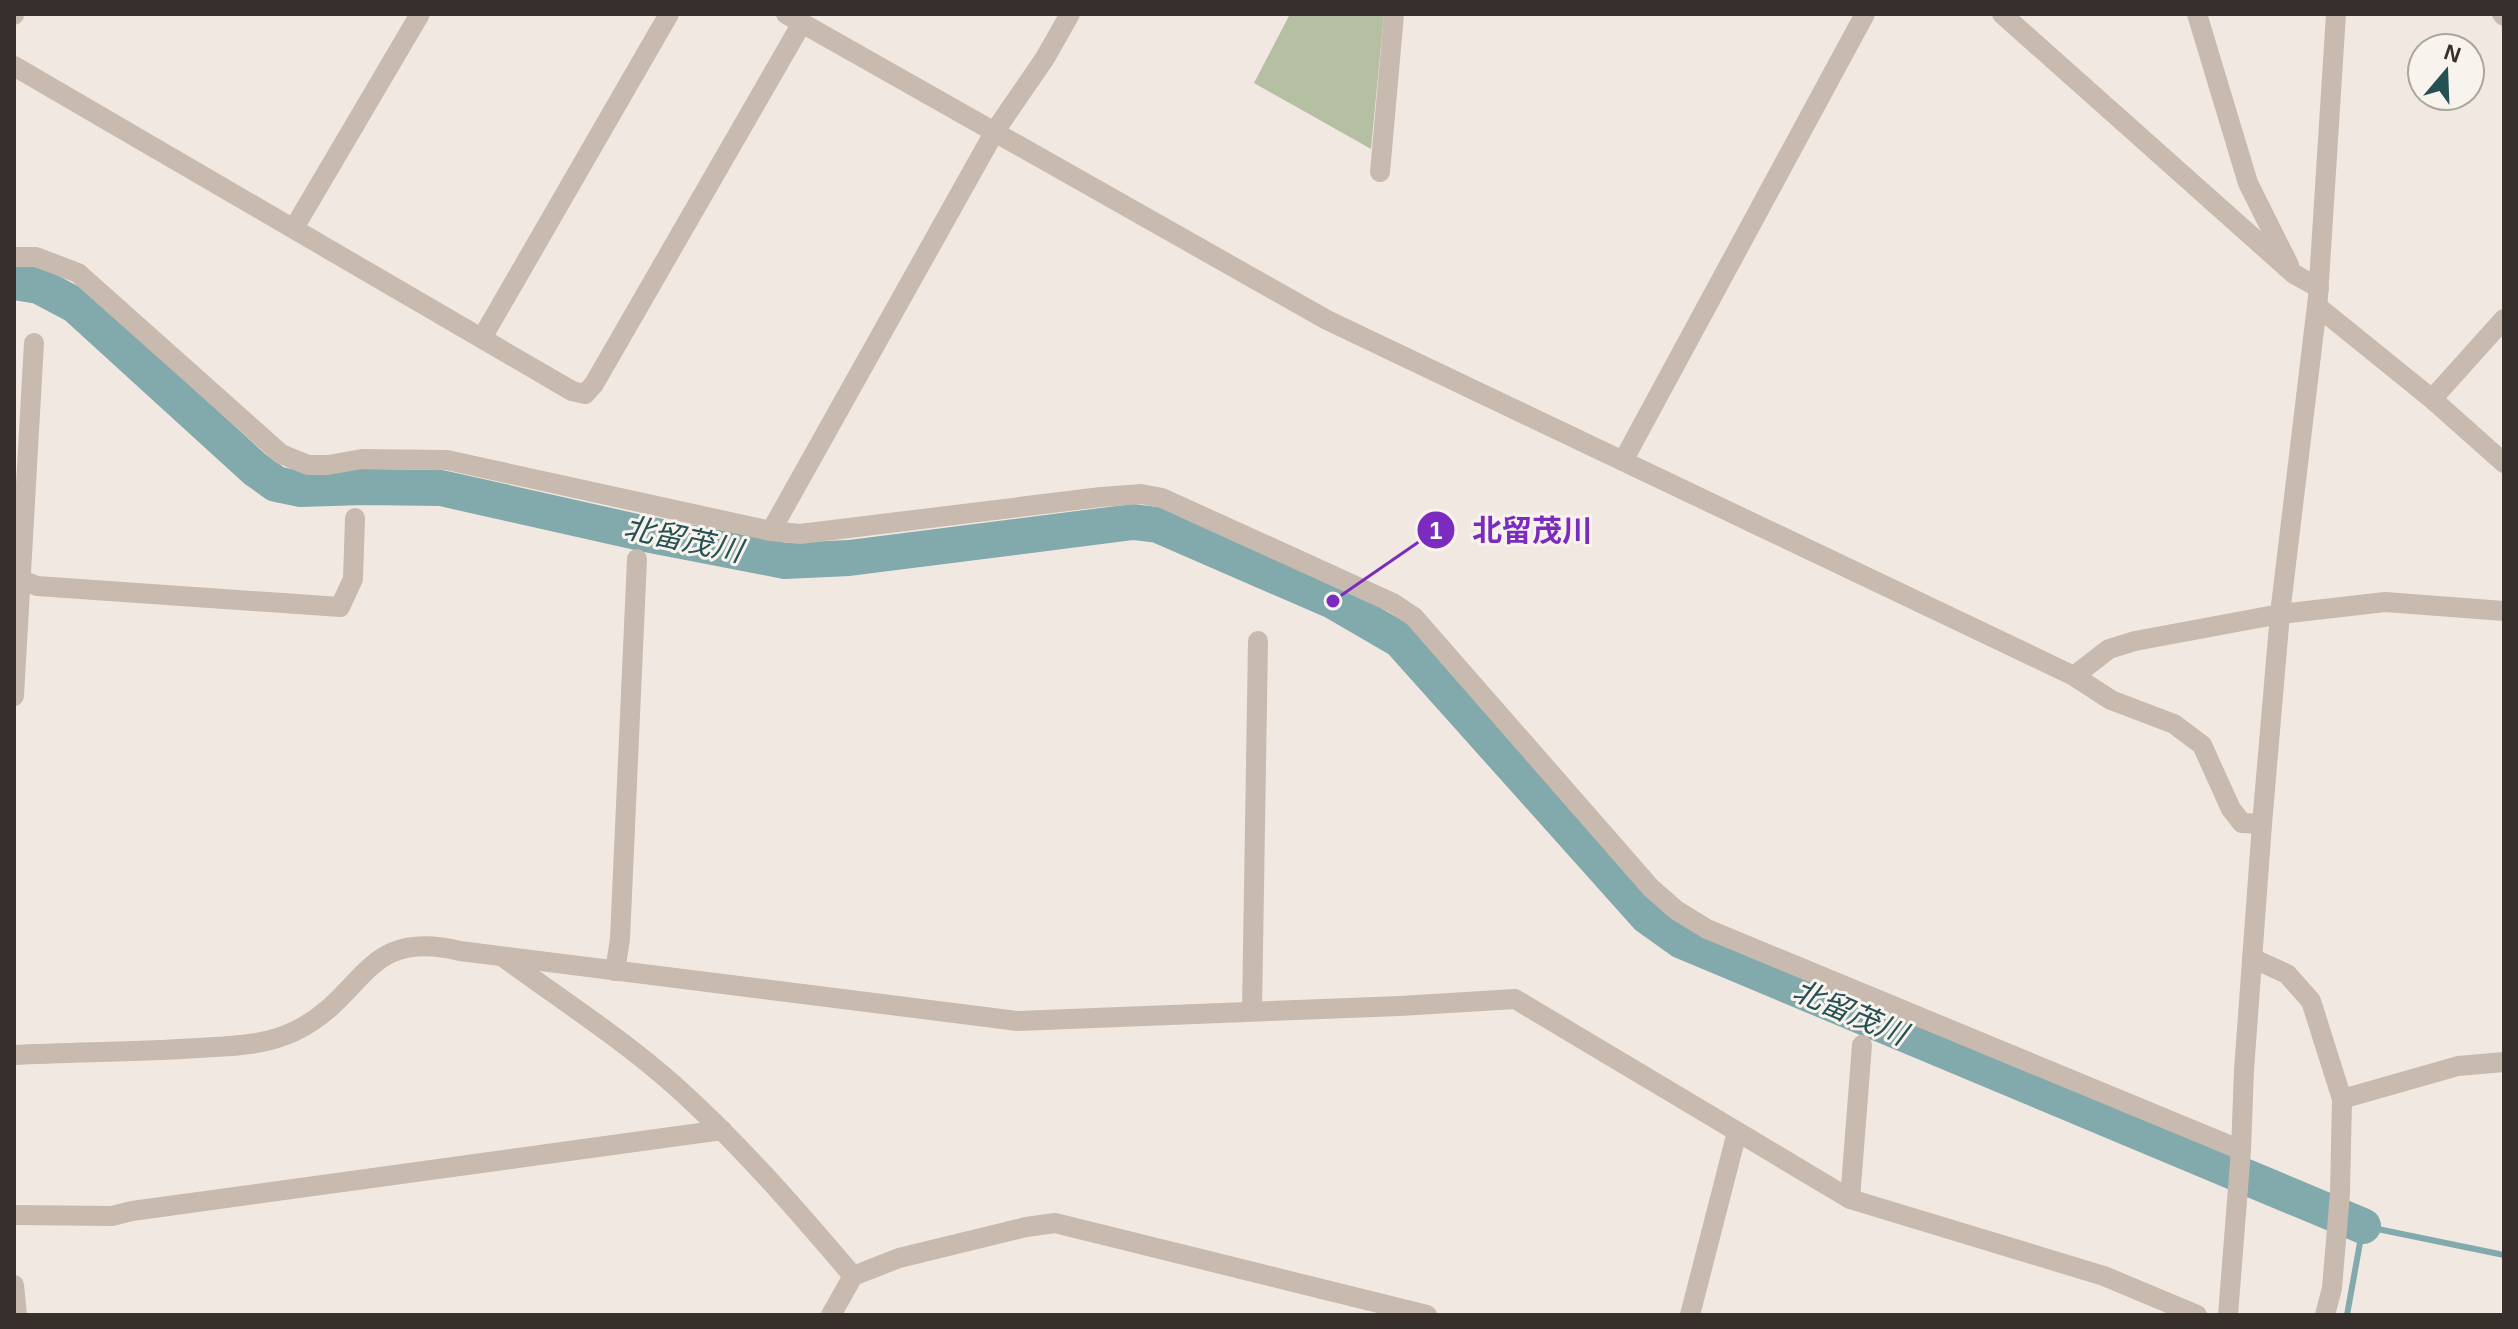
<svg xmlns="http://www.w3.org/2000/svg" width="2518" height="1329" viewBox="0 0 2518 1329" font-family="Helvetica,'Noto Sans JP',sans-serif">
<style>
.green{fill:#b5bfa2}
.lines{fill:none;stroke-linecap:round;stroke-linejoin:round}
.stream{stroke:#82a9ab;stroke-width:6}
.river{stroke:#82a9ab;stroke-width:36}
.minor{stroke:#c8baae;stroke-width:20}
.labels{text-anchor:middle;dominant-baseline:central;stroke-width:6;stroke-linejoin:round;paint-order:stroke}
.water-label{font-size:30px;font-style:italic;fill:#255155;stroke:#f9f3ed}
.leader{fill:none;stroke:#7b2cbf;stroke-width:3}
.callout-dot{fill:#7b2cbf;stroke:#f9f3ed;stroke-width:3}
.mark-label{font-size:24px;text-anchor:middle;font-weight:bold;fill:#fff}
.callout-label{font-size:30px;text-anchor:middle;font-weight:bold;fill:#7b2cbf;stroke:#f9f3ed;stroke-width:6;stroke-linejoin:round;paint-order:stroke}
</style>
<rect width="100%" height="100%" fill="#f1e9e1"/>
<!-- green -->
<polygon class="green" points="1290,14 1384,14 1371,149 1254,83"/>
<g class="lines">
<!-- stream -->
<polyline class="stream" points="2347,1315 2363,1226 2504,1255"/>
<!-- river -->
<polyline class="river" points="14,282 39,286 75,305 255,469 276,484 300,489 364,487 441,488 641,533 785,561 849,558 1133,522 1158,525 1333,601 1400,640 1647,916 1682,941 2363,1226"/>
<!-- minor -->
<g class="minor">
<polyline points="786,14 1327,320 2074,676 2111,700 2174,724 2202,745 2231,809 2242,823 2262,824"/>
<polyline points="2002,14 2294,274 2319,288"/>
<polyline points="2197,14 2248,183 2289,265"/>
<polyline points="2502,14 2504,16"/>
<polyline points="14,15 14,14"/>
<polyline points="14,66 572,391 585,394 594,384 802,23"/>
<polyline points="1380,172 1394,14"/>
<polyline points="294,228 420,14"/>
<polyline points="14,257 36,257 78,273 281,454 308,465 328,465 362,459 447,460 771,531 800,534 1101,497 1141,494 1162,498 1393,603 1414,617 1651,888 1676,910 1707,929 2241,1150"/>
<polyline points="2317,306 2432,399 2504,463"/>
<polyline points="482,338 669,14"/>
<polyline points="2432,399 2504,319"/>
<polyline points="1623,461 1865,14"/>
<polyline points="771,531 995,131 1045,58 1070,14"/>
<polyline points="14,577 37,586 340,607 353,579 355,518"/>
<polyline points="2074,676 2109,649 2135,641 2280,614 2385,602 2504,611"/>
<polyline points="14,696 34,343"/>
<path d="M503 957C560 999 621 1038 674 1085 739 1143 796 1209 853 1276"/>
<polyline points="2252,958 2287,974 2311,1001 2342,1099 2340,1193 2332,1288 2325,1315"/>
<polyline points="615,971 620,939 637,559"/>
<polyline points="1252,1011 1258,641"/>
<path d="M14 1055C75 1052 137 1052 198 1048 230 1046 265 1046 295 1031 366 997 363 927 460 951L1018 1021 1400 1006 1515 999 1850 1199 2104 1276 2197 1315"/>
<polyline points="2342,1099 2458,1066 2504,1062"/>
<polyline points="1850,1199 1862,1045"/>
<polyline points="14,1215 112,1216 132,1211 722,1130"/>
<polyline points="14,1285 17,1315"/>
<polyline points="831,1315 853,1276 899,1258 1026,1227 1055,1223 1427,1315"/>
<polyline points="1690,1315 1737,1132"/>
<polyline points="2228,1315 2241,1150 2244,1070 2262,824 2280,614 2318,297 2336,14"/>
</g>
</g>
<g class="labels">
<!-- water labels -->
<g class="water-label">
<text transform="translate(683 539) rotate(12)">北留茂川</text>
<text transform="translate(1850 1012) rotate(23)">北留茂川</text>
</g>
</g>
<!-- callouts -->
<path class="leader" d="M1333 601L1436 530"/>
<g class="callout-dot">
<circle cx="1333" cy="601" r="8"/>
<circle cx="1436" cy="530" r="20"/>
</g>
<g class="mark-label">
<text x="1436" y="539">1</text>
</g>
<g class="callout-label">
<text x="1532" y="541">北留茂川</text>
</g>
<!-- border -->
<rect width="2518" height="1329" fill="none" stroke="#372f2b" stroke-width="32"/>
<!-- north arrow -->
<g transform="translate(2446 72) rotate(19)"><circle r="38" fill="#f9f3ed" stroke="#aba59f" stroke-width="2"/>
<path d="M0-6L14 30L0 20L-14 30Z" fill="#255155"/>
<text y="-12" font-size="22" font-weight="bold" text-anchor="middle" fill="#372f2b">N</text>
</g>
</svg>
